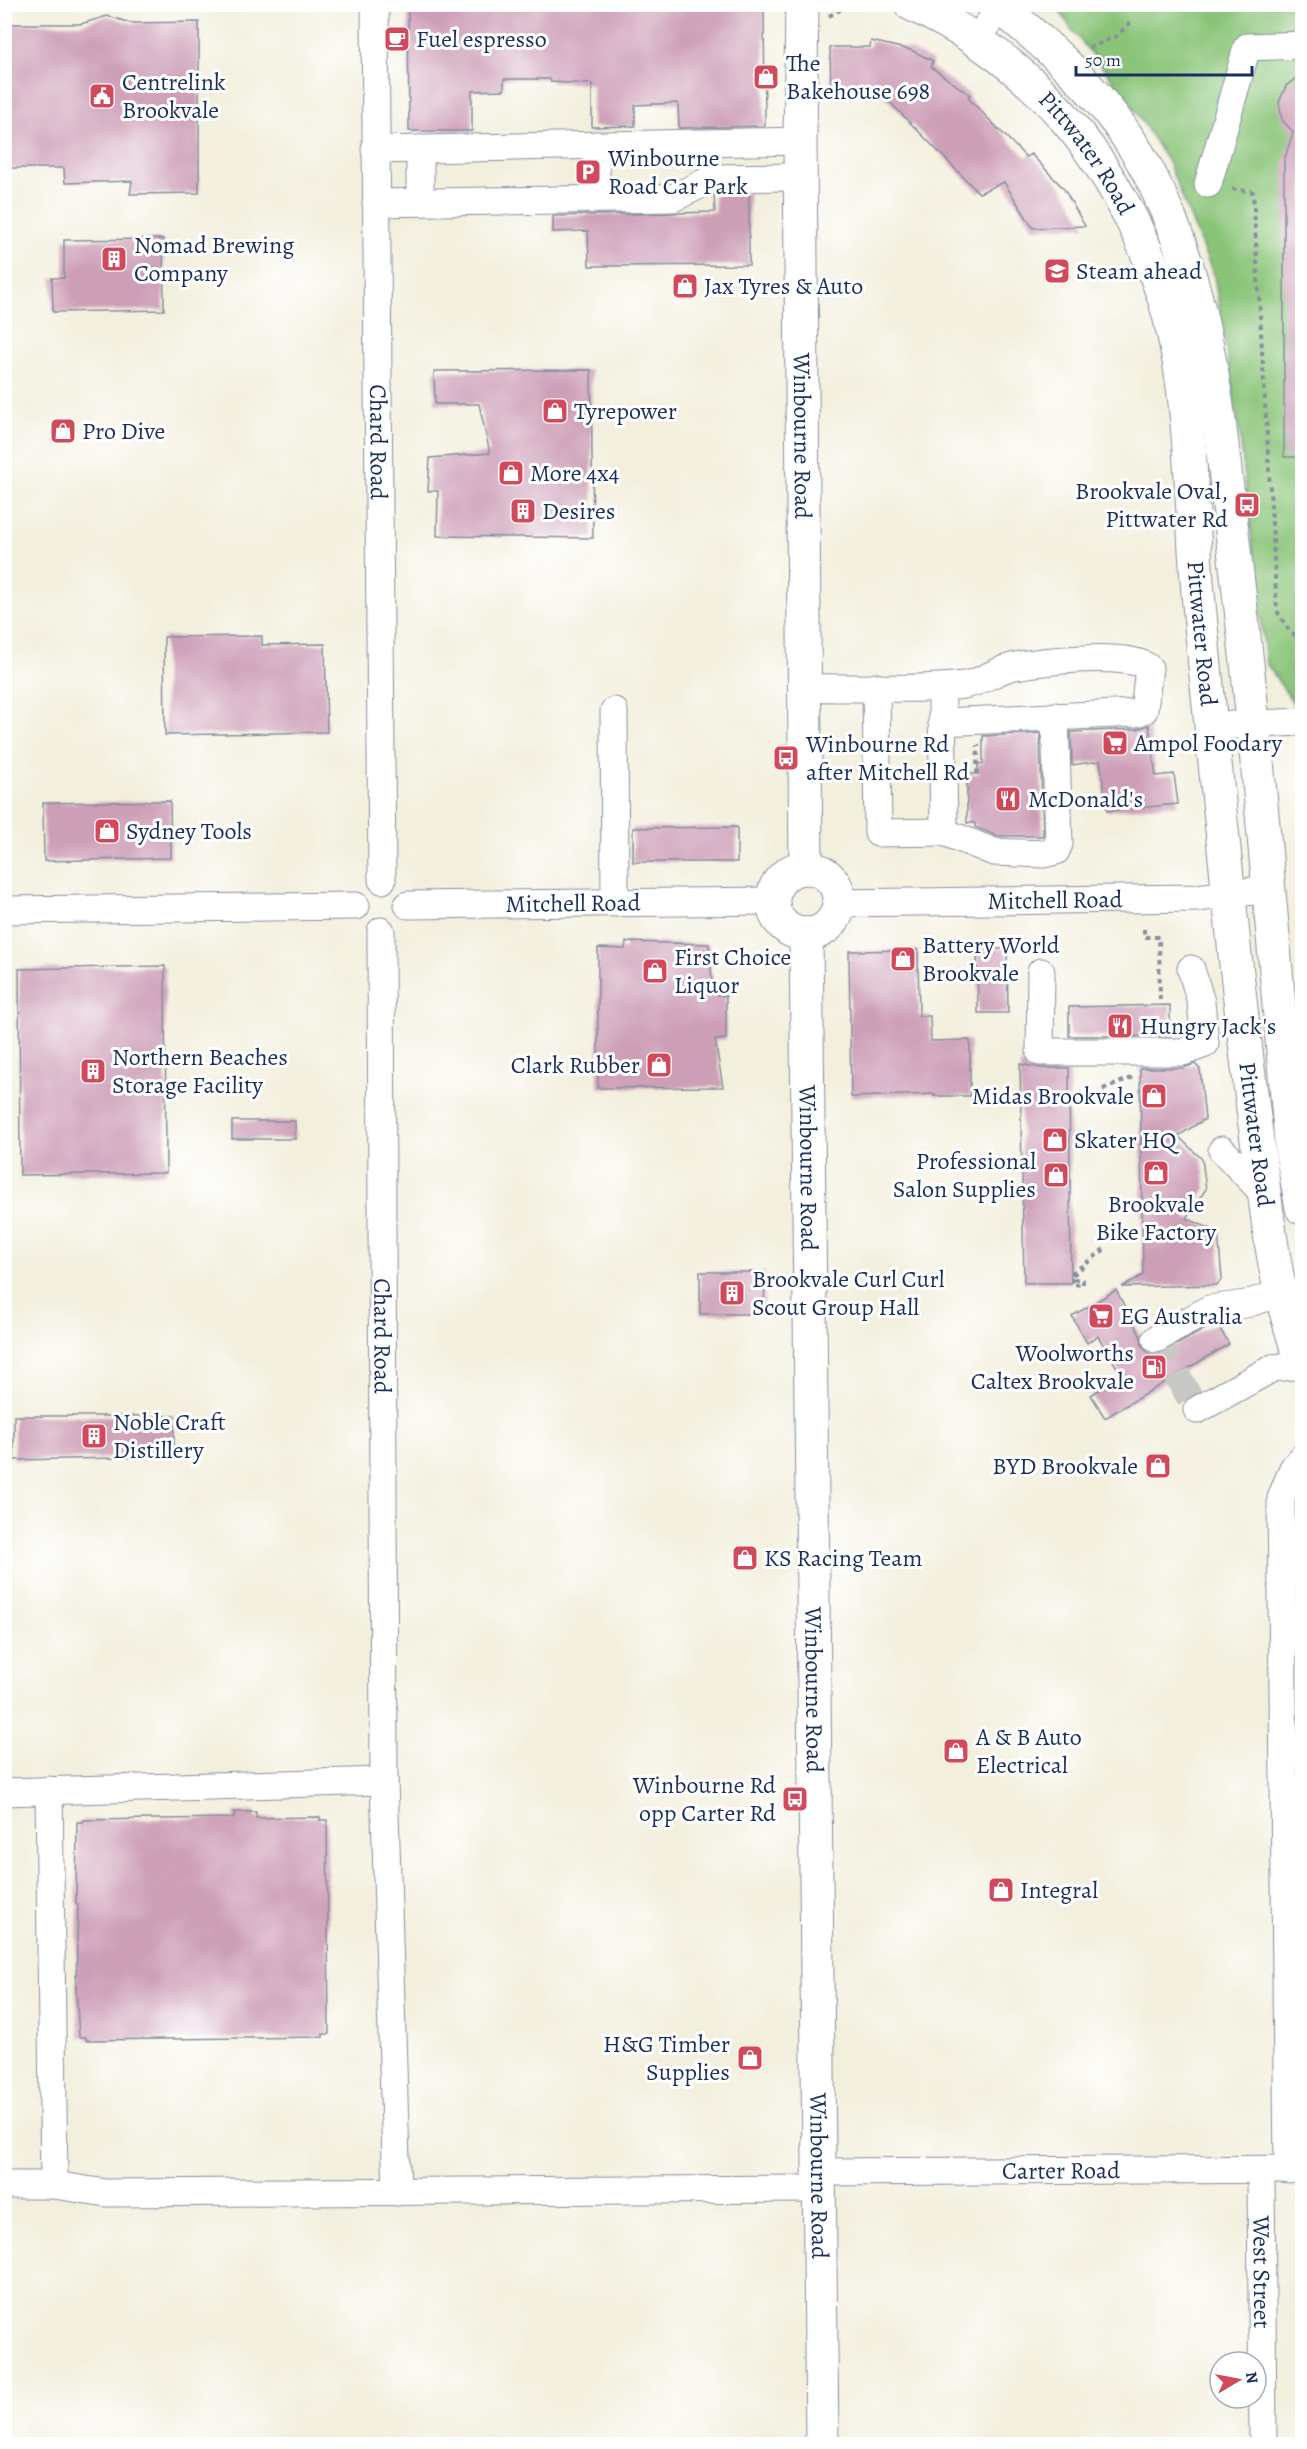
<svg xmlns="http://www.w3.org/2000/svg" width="1307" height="2449" viewBox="0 0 1307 2449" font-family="Alegreya,serif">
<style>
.green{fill:#8ac478;stroke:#527a6b;stroke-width:1.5}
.building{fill:#cd9fb7}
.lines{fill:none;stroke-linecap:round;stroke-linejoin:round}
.minor-tunnel{stroke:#c8c9c4;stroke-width:27;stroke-dasharray:27 14;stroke-linecap:butt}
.minor-casing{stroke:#878f9e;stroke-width:29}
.major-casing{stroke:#878f9e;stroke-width:35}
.highway-casing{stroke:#878f9e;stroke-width:35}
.path{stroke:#878f9e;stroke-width:4;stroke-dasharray:4.5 4.5;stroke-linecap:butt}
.minor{stroke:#fff;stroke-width:27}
.major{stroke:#fff;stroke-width:33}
.highway{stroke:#fff;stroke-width:33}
.labels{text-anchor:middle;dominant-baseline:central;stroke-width:6;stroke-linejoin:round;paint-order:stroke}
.poi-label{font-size:24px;fill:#1b2f5e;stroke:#fff;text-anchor:start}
.street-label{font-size:24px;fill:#1b2f5e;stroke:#fff}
</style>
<rect width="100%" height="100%" fill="#fff"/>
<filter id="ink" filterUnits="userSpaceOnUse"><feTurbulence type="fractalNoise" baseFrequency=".0167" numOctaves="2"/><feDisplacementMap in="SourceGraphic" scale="12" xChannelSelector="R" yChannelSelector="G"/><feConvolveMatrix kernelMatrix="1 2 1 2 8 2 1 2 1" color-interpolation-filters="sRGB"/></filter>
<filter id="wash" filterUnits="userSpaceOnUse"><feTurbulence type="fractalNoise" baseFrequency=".008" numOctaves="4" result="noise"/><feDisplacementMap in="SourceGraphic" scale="24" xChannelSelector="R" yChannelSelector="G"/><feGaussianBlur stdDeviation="1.35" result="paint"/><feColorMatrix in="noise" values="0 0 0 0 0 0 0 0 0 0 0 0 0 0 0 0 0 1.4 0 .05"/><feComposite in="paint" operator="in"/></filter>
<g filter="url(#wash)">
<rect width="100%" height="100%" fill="#f3efdd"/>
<!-- green -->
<polygon class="green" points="1056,5 1302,5 1302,704 1294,704 1266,663 1239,428 1214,276 1168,162 1126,96 1072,30"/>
<g id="blocks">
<!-- building -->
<g class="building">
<polygon points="408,4 764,4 765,126 679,128 678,103 635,105 635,126 592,127 592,84 551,82 550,79 504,79 504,90 472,91 472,131 409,131"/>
<polygon points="107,16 131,23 199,22 199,193 130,194 132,181 65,183 64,168 4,168 4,24 81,24"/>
<polygon points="871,41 911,50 933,61 931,67 970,95 968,98 1026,157 1031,154 1064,189 1085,226 1033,228 1004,182 979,193 881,93 831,94 830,47 870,47"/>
<polygon points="1302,73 1302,457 1284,457 1284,161 1293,132 1282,120 1279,102 1286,86"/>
<polygon points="749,193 749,265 589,266 588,231 553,232 553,216 715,212 714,195"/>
<polygon points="163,239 164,310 53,312 52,278 64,278 64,240"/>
<polygon points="591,370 593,538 437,536 438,491 428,491 430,458 490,453 479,404 435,404 434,371"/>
<polygon points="262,636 262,645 325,644 327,732 165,735 164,637"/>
<polygon points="1149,725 1156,776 1174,774 1178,804 1107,811 1100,761 1072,765 1071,732 1137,729"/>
<polygon points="1040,733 1043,836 997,836 975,827 975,823 967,823 967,774 978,774 978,763 983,764 983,736"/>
<polygon points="170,801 171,858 44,861 43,803"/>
<polygon points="737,827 737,862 633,862 633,828"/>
<polygon points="626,942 709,944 713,994 726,996 726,1039 715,1040 723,1087 598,1088 598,948 625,949"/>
<polygon points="977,949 1007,949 1008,1013 978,1013"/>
<polygon points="918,950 919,1016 930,1016 931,1041 970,1040 970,1096 934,1096 934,1094 851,1097 849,951"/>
<polygon points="165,966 166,1173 20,1175 19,969"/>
<polygon points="1170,1005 1170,1036 1069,1036 1069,1007"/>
<polygon points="1020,1064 1040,1068 1069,1068 1071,1283 1024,1283"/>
<polygon points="1195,1064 1200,1069 1205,1119 1178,1136 1202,1159 1206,1189 1186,1218 1218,1232 1222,1279 1217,1285 1122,1287 1143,1275 1140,1068 1183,1068"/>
<rect x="232" y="1121" width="63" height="18"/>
<polygon points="700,1272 765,1272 764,1314 700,1314"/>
<polygon points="1116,1290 1141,1337 1142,1346 1152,1358 1214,1324 1217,1324 1229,1344 1105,1418 1091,1395 1122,1376 1098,1336 1087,1343 1072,1316"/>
<polygon points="14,1416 174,1416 174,1457 14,1460"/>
<polygon points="234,1812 256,1812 256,1818 320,1817 320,1820 327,1820 329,2034 323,2034 323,2037 86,2040 86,2037 79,2037 76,1989 78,1904 76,1904 77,1822 83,1822 83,1820 234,1818"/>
</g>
</g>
</g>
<g filter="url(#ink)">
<use href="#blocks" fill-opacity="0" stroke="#878f9e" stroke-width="1.5"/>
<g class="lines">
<!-- minor-tunnel -->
<polyline class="minor-tunnel" points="1156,1339 1197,1410"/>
<!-- minor casing -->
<g class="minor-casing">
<g id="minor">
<path id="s1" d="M375 4 382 880"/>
<polyline points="977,39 1003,4"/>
<polyline points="596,145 596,199"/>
<polyline points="420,149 420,202"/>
<polyline points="375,150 800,141"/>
<polyline points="1208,184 1247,47 1302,45"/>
<polyline points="376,203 673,198 714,178 800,177"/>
<polyline points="876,687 878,833 944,832 942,704"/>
<path d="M804 688C857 687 912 691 964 685 980 683 995 671 1011 667 1037 661 1130 651 1149 668L1144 710 1136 713 942 722"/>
<polyline points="614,711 615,903"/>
<polyline points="1211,726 1302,722"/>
<polyline points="944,832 994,852 1044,854 1056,851 1059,844 1055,716"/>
<path id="s2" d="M839 903 1197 898 1269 889"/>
<path id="s3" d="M408 905 773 901"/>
<polyline points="4,910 356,906"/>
<path id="s4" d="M381 931 384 1781 397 2192"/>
<polyline points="1041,972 1040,1052 1183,1052 1205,1044 1201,1002 1191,969"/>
<polyline points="1222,1150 1265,1195"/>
<polyline points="1156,1339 1209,1309 1246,1304 1281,1293"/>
<polyline points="1197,1410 1273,1368 1302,1365"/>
<polyline points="49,1790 54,2185"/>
<polyline points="4,1792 384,1781"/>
<path id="s5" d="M1261 2170 1263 2444"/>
<polyline points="1288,2170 1281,1498 1293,1468 1302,1458"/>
<path id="s6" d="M821 2172 1302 2169"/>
<polyline points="4,2185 54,2185 106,2193 820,2189"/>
</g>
</g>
<!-- major casing -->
<g class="major-casing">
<g id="major">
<path id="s7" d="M802 4 800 141 806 868"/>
<circle cx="806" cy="901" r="33"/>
<path id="s8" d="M806 934 822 2444"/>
</g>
</g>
<!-- highway casing -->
<g class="highway-casing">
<g id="highway">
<path id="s9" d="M911 4C1033 60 1110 153 1157 278 1194 375 1189 491 1198 593 1209 714 1223 835 1235 955 1243 1027 1251 1098 1261 1169 1267 1210 1271 1253 1281 1293 1287 1317 1295 1341 1302 1365"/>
<path d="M996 4C1056 51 1111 102 1148 171 1212 293 1219 424 1235 558 1259 756 1274 954 1292 1152L1302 1208"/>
</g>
</g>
<!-- path -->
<g class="path">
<polyline points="829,16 847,6"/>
<polyline points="1089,48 1115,37 1131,22"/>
<polyline points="1232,189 1253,192 1277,611 1290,632 1302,639"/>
<polyline points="966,772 977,772 978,745"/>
<polyline points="1144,929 1144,937 1159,937 1160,1002"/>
<polyline points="1103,1089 1133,1078"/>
<polyline points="1103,1090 1130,1078"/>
<polyline points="1104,1249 1073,1275 1073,1279 1083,1280 1083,1285 1072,1284 1072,1273 1104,1250"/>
</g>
<!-- minor -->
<use href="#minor" class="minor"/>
<!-- major -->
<use href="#major" class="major"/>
<!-- highway -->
<use href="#highway" class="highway"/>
</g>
</g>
<!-- icons -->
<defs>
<g id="cafe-square" transform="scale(1.35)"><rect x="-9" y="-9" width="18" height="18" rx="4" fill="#d1495b" stroke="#fff"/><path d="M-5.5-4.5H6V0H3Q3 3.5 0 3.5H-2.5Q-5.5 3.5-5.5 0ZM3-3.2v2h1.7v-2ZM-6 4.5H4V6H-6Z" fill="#fff"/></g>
<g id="shop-square" transform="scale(1.35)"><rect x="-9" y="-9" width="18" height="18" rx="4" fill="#d1495b" stroke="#fff"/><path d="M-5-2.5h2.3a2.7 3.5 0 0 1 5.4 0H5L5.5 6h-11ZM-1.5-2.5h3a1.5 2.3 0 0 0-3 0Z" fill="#fff"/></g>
<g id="civic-square" transform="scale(1.35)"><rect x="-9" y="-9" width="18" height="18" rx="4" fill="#d1495b" stroke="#fff"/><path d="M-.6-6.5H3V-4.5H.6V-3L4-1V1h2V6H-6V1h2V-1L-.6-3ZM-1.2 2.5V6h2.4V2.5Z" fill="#fff"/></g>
<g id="parking-square" transform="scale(1.35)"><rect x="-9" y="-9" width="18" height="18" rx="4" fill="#d1495b" stroke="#fff"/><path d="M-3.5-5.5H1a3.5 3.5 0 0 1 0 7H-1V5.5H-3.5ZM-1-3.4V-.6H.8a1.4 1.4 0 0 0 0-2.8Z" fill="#fff"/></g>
<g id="building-square" transform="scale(1.35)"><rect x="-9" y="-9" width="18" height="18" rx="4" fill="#d1495b" stroke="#fff"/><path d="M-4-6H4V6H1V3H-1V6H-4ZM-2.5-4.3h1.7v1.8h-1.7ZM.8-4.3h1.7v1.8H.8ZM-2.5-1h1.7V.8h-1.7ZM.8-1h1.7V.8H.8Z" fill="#fff"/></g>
<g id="school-square" transform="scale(1.35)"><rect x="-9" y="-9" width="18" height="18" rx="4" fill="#d1495b" stroke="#fff"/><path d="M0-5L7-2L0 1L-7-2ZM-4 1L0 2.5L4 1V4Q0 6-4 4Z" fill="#fff"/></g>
<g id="bus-square" transform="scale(1.35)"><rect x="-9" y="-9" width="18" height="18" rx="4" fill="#d1495b" stroke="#fff"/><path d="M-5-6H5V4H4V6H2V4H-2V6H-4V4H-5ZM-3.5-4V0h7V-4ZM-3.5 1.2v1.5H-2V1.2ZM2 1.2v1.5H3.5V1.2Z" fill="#fff"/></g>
<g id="supermarket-square" transform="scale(1.35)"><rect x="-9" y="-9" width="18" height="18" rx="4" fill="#d1495b" stroke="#fff"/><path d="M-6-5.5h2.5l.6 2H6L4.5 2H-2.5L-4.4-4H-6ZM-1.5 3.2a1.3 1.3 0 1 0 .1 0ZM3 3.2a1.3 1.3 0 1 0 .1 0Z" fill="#fff"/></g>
<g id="restaurant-square" transform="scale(1.35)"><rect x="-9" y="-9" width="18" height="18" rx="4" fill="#d1495b" stroke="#fff"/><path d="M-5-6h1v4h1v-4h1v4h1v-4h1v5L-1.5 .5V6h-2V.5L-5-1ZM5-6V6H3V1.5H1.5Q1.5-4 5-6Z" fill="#fff"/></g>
<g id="fuel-square" transform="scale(1.35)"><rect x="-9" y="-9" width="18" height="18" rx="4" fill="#d1495b" stroke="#fff"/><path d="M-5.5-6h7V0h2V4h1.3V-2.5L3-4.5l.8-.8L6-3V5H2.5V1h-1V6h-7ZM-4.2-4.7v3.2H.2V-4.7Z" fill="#fff"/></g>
</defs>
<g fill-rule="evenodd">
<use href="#cafe-square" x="397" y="39"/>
<use href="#shop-square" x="766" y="77"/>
<use href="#civic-square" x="102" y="96"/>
<use href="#parking-square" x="588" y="172"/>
<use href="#building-square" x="114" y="259"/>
<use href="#school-square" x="1057" y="271"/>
<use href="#shop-square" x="685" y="286"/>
<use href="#shop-square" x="555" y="411"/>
<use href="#shop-square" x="63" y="431"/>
<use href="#shop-square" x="511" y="473"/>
<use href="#bus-square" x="1247" y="505"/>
<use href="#building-square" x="523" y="511"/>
<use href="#supermarket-square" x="1115" y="743"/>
<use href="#bus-square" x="786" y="758"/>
<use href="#restaurant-square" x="1008" y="799"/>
<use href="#shop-square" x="107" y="831"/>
<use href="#shop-square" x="903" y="959"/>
<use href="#shop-square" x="655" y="971"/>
<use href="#restaurant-square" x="1120" y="1026"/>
<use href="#shop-square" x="659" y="1065"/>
<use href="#building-square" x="93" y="1071"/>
<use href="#shop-square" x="1154" y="1096"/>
<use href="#shop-square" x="1055" y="1140"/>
<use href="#shop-square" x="1156" y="1173"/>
<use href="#shop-square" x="1056" y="1175"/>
<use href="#building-square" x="732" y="1293"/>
<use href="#supermarket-square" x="1101" y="1316"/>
<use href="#fuel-square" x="1154" y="1367"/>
<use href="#building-square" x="94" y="1436"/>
<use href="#shop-square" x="1158" y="1466"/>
<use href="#shop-square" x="745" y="1558"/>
<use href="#shop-square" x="956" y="1751"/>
<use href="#bus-square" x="795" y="1799"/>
<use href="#shop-square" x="1001" y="1890"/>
<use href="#shop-square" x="750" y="2058"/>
</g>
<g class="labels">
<!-- poi labels -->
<g class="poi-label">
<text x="416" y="39">Fuel espresso</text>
<text x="786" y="63">The<tspan x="786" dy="28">Bakehouse 698</tspan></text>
<text x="122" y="82">Centrelink<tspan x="122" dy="28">Brookvale</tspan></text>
<text x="608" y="158">Winbourne<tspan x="608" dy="28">Road Car Park</tspan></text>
<text x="134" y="245">Nomad Brewing<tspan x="134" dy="28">Company</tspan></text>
<text x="1076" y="271">Steam ahead</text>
<text x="704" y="286">Jax Tyres &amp; Auto</text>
<text x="574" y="411">Tyrepower</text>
<text x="82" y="431">Pro Dive</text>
<text x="530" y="473">More 4x4</text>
<text x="1228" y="491" text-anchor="end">Brookvale Oval,<tspan x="1228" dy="28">Pittwater Rd</tspan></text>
<text x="542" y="511">Desires</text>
<text x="1134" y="743">Ampol Foodary</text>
<text x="806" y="744">Winbourne Rd<tspan x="806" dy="28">after Mitchell Rd</tspan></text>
<text x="1028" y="799">McDonald's</text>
<text x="126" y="831">Sydney Tools</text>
<text x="922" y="945">Battery World<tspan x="922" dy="28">Brookvale</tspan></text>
<text x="674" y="957">First Choice<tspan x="674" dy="28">Liquor</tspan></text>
<text x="1140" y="1026">Hungry Jack's</text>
<text x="112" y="1057">Northern Beaches<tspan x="112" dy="28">Storage Facility</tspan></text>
<text x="640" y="1065" text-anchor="end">Clark Rubber</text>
<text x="1134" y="1096" text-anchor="end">Midas Brookvale</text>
<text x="1074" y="1140">Skater HQ</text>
<text x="1036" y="1161" text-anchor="end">Professional<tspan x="1036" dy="28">Salon Supplies</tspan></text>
<text x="1156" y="1204" text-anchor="middle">Brookvale<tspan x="1156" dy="28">Bike Factory</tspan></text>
<text x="752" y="1279">Brookvale Curl Curl<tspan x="752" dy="28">Scout Group Hall</tspan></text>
<text x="1120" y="1316">EG Australia</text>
<text x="1134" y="1353" text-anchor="end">Woolworths<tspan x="1134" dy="28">Caltex Brookvale</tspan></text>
<text x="113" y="1422">Noble Craft<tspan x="113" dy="28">Distillery</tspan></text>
<text x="1138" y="1466" text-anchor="end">BYD Brookvale</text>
<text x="764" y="1558">KS Racing Team</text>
<text x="976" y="1737">A &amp; B Auto<tspan x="976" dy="28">Electrical</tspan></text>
<text x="776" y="1785" text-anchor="end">Winbourne Rd<tspan x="776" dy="28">opp Carter Rd</tspan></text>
<text x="1020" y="1890">Integral</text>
<text x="730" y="2044" text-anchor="end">H&amp;G Timber<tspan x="730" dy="28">Supplies</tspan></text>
</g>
<!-- street labels -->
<g class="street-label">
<text stroke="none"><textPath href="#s9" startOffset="234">Pittwater Road</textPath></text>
<text stroke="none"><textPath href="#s7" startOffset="432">Winbourne Road</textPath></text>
<text stroke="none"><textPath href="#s1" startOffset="438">Chard Road</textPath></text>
<text stroke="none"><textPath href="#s9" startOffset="738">Pittwater Road</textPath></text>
<text stroke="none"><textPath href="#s2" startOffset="216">Mitchell Road</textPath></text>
<text stroke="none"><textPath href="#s3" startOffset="165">Mitchell Road</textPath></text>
<text stroke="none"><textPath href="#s9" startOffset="1242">Pittwater Road</textPath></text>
<text stroke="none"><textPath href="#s8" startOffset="234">Winbourne Road</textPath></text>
<text stroke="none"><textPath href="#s4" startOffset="405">Chard Road</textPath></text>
<text stroke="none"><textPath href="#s8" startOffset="756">Winbourne Road</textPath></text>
<text stroke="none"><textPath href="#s6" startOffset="240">Carter Road</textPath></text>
<text stroke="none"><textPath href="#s8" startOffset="1242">Winbourne Road</textPath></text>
<text stroke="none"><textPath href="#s5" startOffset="102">West Street</textPath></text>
</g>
</g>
<!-- margin -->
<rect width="1307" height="2449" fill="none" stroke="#fff" stroke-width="24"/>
<!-- north arrow -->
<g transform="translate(1238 2380) rotate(80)"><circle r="28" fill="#ffffff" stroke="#a4acbf" stroke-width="1.5"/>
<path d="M0-4.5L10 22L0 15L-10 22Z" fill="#d1495b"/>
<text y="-9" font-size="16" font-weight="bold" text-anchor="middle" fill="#1b2f5e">N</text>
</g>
<!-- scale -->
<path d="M1076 66v9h176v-9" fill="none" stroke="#1b2f5e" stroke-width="3"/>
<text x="1085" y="66" font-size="18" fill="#1b2f5e" stroke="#ffffff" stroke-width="4.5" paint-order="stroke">50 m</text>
</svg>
